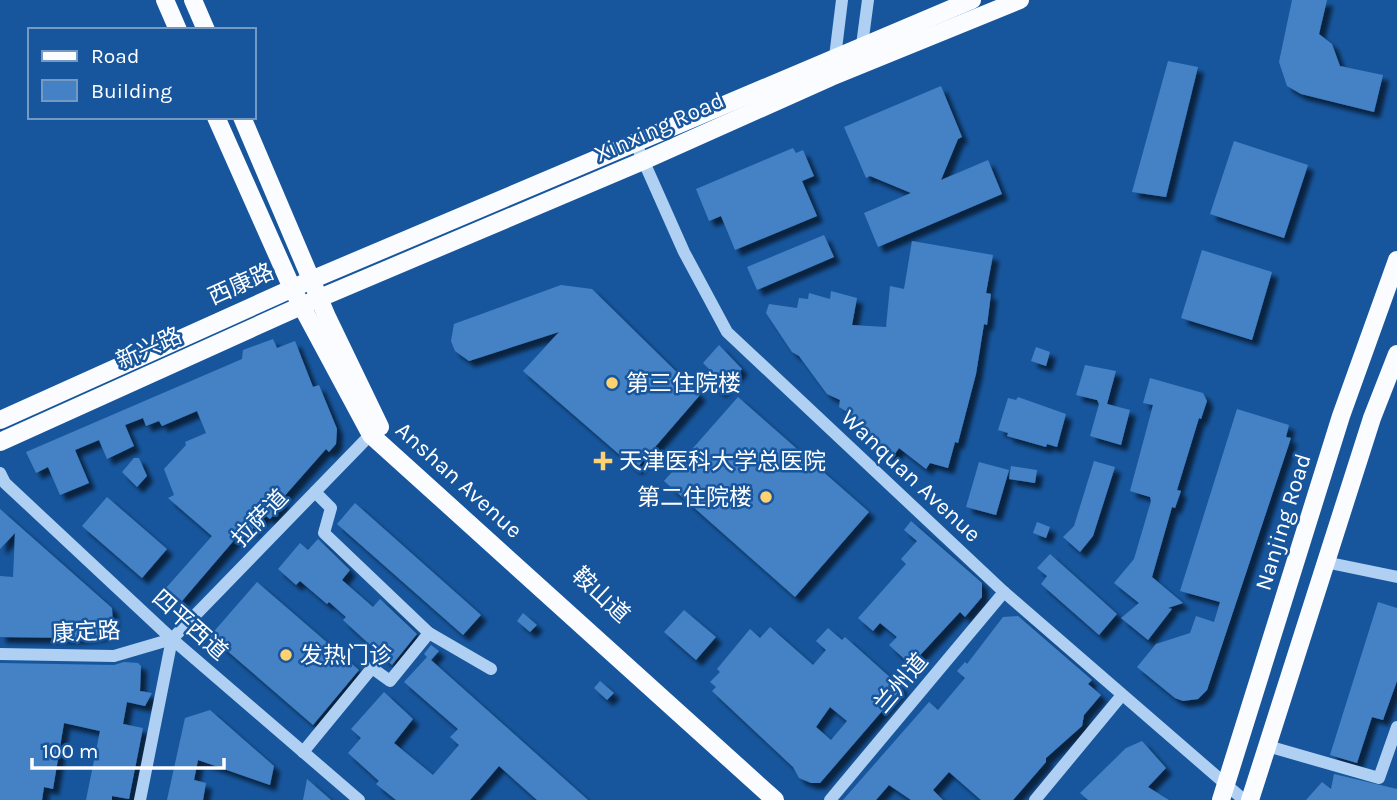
<svg xmlns="http://www.w3.org/2000/svg" width="1397" height="800" viewBox="0 0 1397 800" font-family="Karla,'Noto Sans SC',sans-serif">
<style>
.building{fill:#4482c5;fill-rule:evenodd;filter:url(#shadow)}
.lines{fill:none;stroke-linecap:round;stroke-linejoin:round}
.minor{stroke:#afd0f2;stroke-width:12}
.major{stroke:#fafcff;stroke-width:18}
.poi-dot{fill:#ffd170;stroke:#17569d;stroke-width:2.5}
.labels{text-anchor:middle;dominant-baseline:central;stroke-width:5;stroke-linejoin:round;paint-order:stroke}
.street-label{font-size:23px;fill:#fff;stroke:#17569d}
.poi-label{font-size:23px;fill:#fff;stroke:#17569d;text-anchor:start}
</style>
<defs>
<filter id="shadow"><feDropShadow dx="6" dy="6" stdDeviation="2" flood-color="#0009"/></filter>
</defs>
<rect width="100%" height="100%" fill="#17569d"/>
<!-- building -->
<g class="building">
<polygon points="1292,0 1327,0 1319,34 1332,44 1340,66 1383,75 1374,112 1301,94 1287,86 1279,62"/>
<polygon points="1168,61 1198,67 1166,197 1132,192"/>
<polygon points="941,86 962,137 958,139 941,180 988,160 1002,194 878,247 864,213 911,193 870,176 866,178 844,127"/>
<polygon points="1234,141 1308,165 1284,238 1210,214"/>
<polygon points="793,148 796,153 803,150 814,176 802,181 817,216 735,250 721,216 709,221 696,189"/>
<polygon points="824,235 834,257 757,290 747,267"/>
<polygon points="912,241 993,255 986,293 991,294 987,325 984,324 976,374 958,443 955,442 948,468 930,463 926,469 899,448 892,458 876,446 849,413 839,407 840,400 827,394 799,356 792,352 766,313 769,304 797,308 799,298 808,299 809,293 830,299 831,291 857,298 852,325 886,327 890,286 904,289"/>
<polygon points="1202,250 1272,272 1252,340 1181,318"/>
<polygon points="561,285 592,289 700,395 636,469 523,371 559,332 469,361 455,351 451,341 454,324"/>
<polygon points="273,339 277,348 295,341 313,387 319,385 337,429 336,444 329,452 326,449 281,500 284,503 270,519 265,515 250,532 247,529 242,531 182,601 166,588 212,536 168,498 174,495 164,469 186,445 185,442 206,433 197,411 162,426 159,421 146,426 143,418 125,425 134,446 107,459 99,440 75,450 89,483 60,495 48,467 36,473 26,452 242,359 243,350"/>
<polygon points="719,345 742,369 720,392 707,380 713,373 703,363"/>
<polygon points="1036,347 1050,352 1046,366 1031,361"/>
<polygon points="1085,365 1116,371 1107,404 1130,410 1121,445 1090,436 1099,404 1097,400 1076,395"/>
<polygon points="1150,378 1203,393 1207,401 1201,419 1199,418 1177,490 1181,491 1175,508 1172,507 1152,577 1183,603 1168,608 1172,609 1148,640 1121,618 1139,603 1114,583 1134,559 1151,501 1150,497 1130,491 1153,405 1143,403"/>
<polygon points="738,397 869,512 795,597 664,481"/>
<polygon points="1018,397 1066,414 1057,447 1047,444 1046,447 1007,436 1008,433 998,430 1008,398 1016,400"/>
<polygon points="1237,409 1289,425 1286,437 1291,438 1207,690 1198,699 1183,701 1175,698 1137,667 1156,644 1190,633 1196,616 1214,622 1220,602 1180,591"/>
<polygon points="134,458 139,458 147,476 137,487 122,472"/>
<polygon points="1094,461 1115,467 1093,536 1080,552 1063,537 1074,526"/>
<polygon points="979,462 1009,470 996,515 966,507"/>
<polygon points="1011,466 1037,470 1035,483 1009,479"/>
<polygon points="107,497 167,549 142,578 82,526"/>
<polygon points="355,503 481,615 463,635 337,524"/>
<polygon points="0,509 112,608 113,626 107,634 77,638 0,637 0,576 13,577 15,533 0,549"/>
<polygon points="911,521 982,583 982,597 965,617 960,612 911,665 889,645 897,637 880,623 873,631 858,618 906,564 901,559 917,541 904,530"/>
<polygon points="1037,522 1050,527 1046,538 1033,533"/>
<polygon points="318,539 350,570 342,580 373,607 380,599 417,634 392,665 343,620 346,617 329,602 327,604 300,581 296,585 278,569 300,543 308,550"/>
<polygon points="1050,554 1117,614 1099,635 1041,584 1047,576 1037,568"/>
<polygon points="257,582 359,670 313,725 210,636"/>
<polygon points="1378,602 1397,608 1397,681 1383,720 1372,717 1357,763 1330,755"/>
<polygon points="684,610 716,637 696,660 664,632"/>
<polygon points="523,613 537,625 530,632 517,621"/>
<polygon points="1018,616 1092,680 1088,684 1101,695 1084,715 1082,726 1046,758 1046,762 1013,800 981,800 949,772 933,790 943,800 911,800 889,785 876,800 843,800 929,702 938,710 965,678 957,671 965,662 967,664 1003,617"/>
<path d="M770 627 813 665 826 650 816 641 828 628 842 640 845 637 902 688 820 783H811L799 778 793 767 712 691 716 687 710 682 720 672 717 669 750 629 760 638ZM830 707 847 721 831 740 816 727Z"/>
<polygon points="431,645 439,651 431,660 588,800 537,800 499,766 470,800 396,800 376,784 379,781 348,753 361,738 351,729 384,692 413,719 394,743 433,775 459,745 450,737 458,729 404,682 427,657 424,654"/>
<polygon points="124,662 138,663 141,666 140,691 152,693 145,706 127,702 123,724 143,728 129,799 112,796 112,800 86,800 100,731 64,723 53,789 44,787 42,800 0,800 0,663 114,665"/>
<polygon points="600,681 614,693 607,700 594,688"/>
<polygon points="210,710 274,766 270,785 198,760 194,780 206,783 203,800 167,800 185,718"/>
<polygon points="1142,741 1166,768 1148,787 1169,800 1088,800 1080,793 1126,748"/>
<polygon points="1334,774 1397,789 1397,800 1306,800 1322,782 1331,789"/>
<polygon points="307,779 331,800 303,800"/>
</g>
<g class="lines">
<!-- minor -->
<g class="minor">
<polyline points="862,45 868,0"/>
<polyline points="835,57 842,0"/>
<polyline points="636,144 684,252 727,332 1004,592 1244,800"/>
<polyline points="0,473 5,483 172,639 359,800"/>
<polyline points="315,492 331,508 324,533 429,633 491,669"/>
<polyline points="1325,562 1397,577"/>
<polyline points="0,654 114,656 172,639"/>
<polyline points="1267,746 1379,778 1397,727"/>
<polyline points="303,752 372,668 390,681 429,633"/>
<polyline points="140,800 172,639 376,429"/>
<polyline points="830,800 1004,592"/>
<polyline points="1035,800 1122,695"/>
</g>
<!-- major -->
<g class="major">
<polyline points="165,0 178,30"/>
<polyline points="193,0 206,30"/>
<polyline points="216,117 292,288 371,435 775,800"/>
<polyline points="242,117 327,317 380,427"/>
<polyline points="0,420 311,280 972,0"/>
<polyline points="0,442 301,306 643,161 831,77 1020,0"/>
<polyline points="1221,800 1341,416 1397,260"/>
<polyline points="1250,800 1372,418 1397,354"/>
</g>
</g>
<!-- markers -->
<g class="poi-dot">
<circle cx="612" cy="383" r="7"/>
<path d="M599.5 450.5h7v7h7v7h-7v7h-7v-7h-7v-7h7z"/>
<circle cx="766" cy="497" r="7"/>
<circle cx="286" cy="655" r="7"/>
</g>
<g class="labels">
<!-- street labels -->
<g class="street-label">
<text transform="translate(659 127) rotate(-24)">Xinxing Road</text>
<text transform="translate(241 284) rotate(-24)">西康路</text>
<text transform="translate(149 348) rotate(-24)">新兴路</text>
<text transform="translate(911 476) rotate(43)">Wanquan Avenue</text>
<text transform="translate(459 480) rotate(42)">Anshan Avenue</text>
<text transform="translate(260 518) rotate(-46)">拉萨道</text>
<text transform="translate(1283 522) rotate(-73)">Nanjing Road</text>
<text transform="translate(601 595) rotate(43)">鞍山道</text>
<text transform="translate(190 625) rotate(42)">四平西道</text>
<text transform="translate(86 632) rotate(-3)">康定路</text>
<text transform="translate(901 683) rotate(-50)">兰州道</text>
</g>
<!-- poi labels -->
<g class="poi-label">
<text x="626" y="383">第三住院楼</text>
<text x="619" y="461">天津医科大学总医院</text>
<text x="752" y="497" text-anchor="end">第二住院楼</text>
<text x="300" y="655">发热门诊</text>
</g>
</g>
<!-- legend -->
<rect x="28" y="28" width="228" height="91" fill="#17569d" stroke="#749ac4" stroke-width="2"/>
<rect x="42" y="51" width="35" height="10" fill="#fafcff" stroke="#749ac4" stroke-width="2"/>
<text x="91" y="63" font-size="21" fill="#ffffff">Road</text>
<rect x="42" y="80" width="35" height="21" fill="#4482c5" stroke="#749ac4" stroke-width="2"/>
<text x="91" y="98" font-size="21" fill="#ffffff">Building</text>
<!-- scale -->
<path d="M32 758v10h192v-10" fill="none" stroke="#ffffff" stroke-width="3.5"/>
<text x="42" y="758" font-size="21" fill="#ffffff" stroke="#17569d" stroke-width="5" paint-order="stroke">100 m</text>
</svg>
